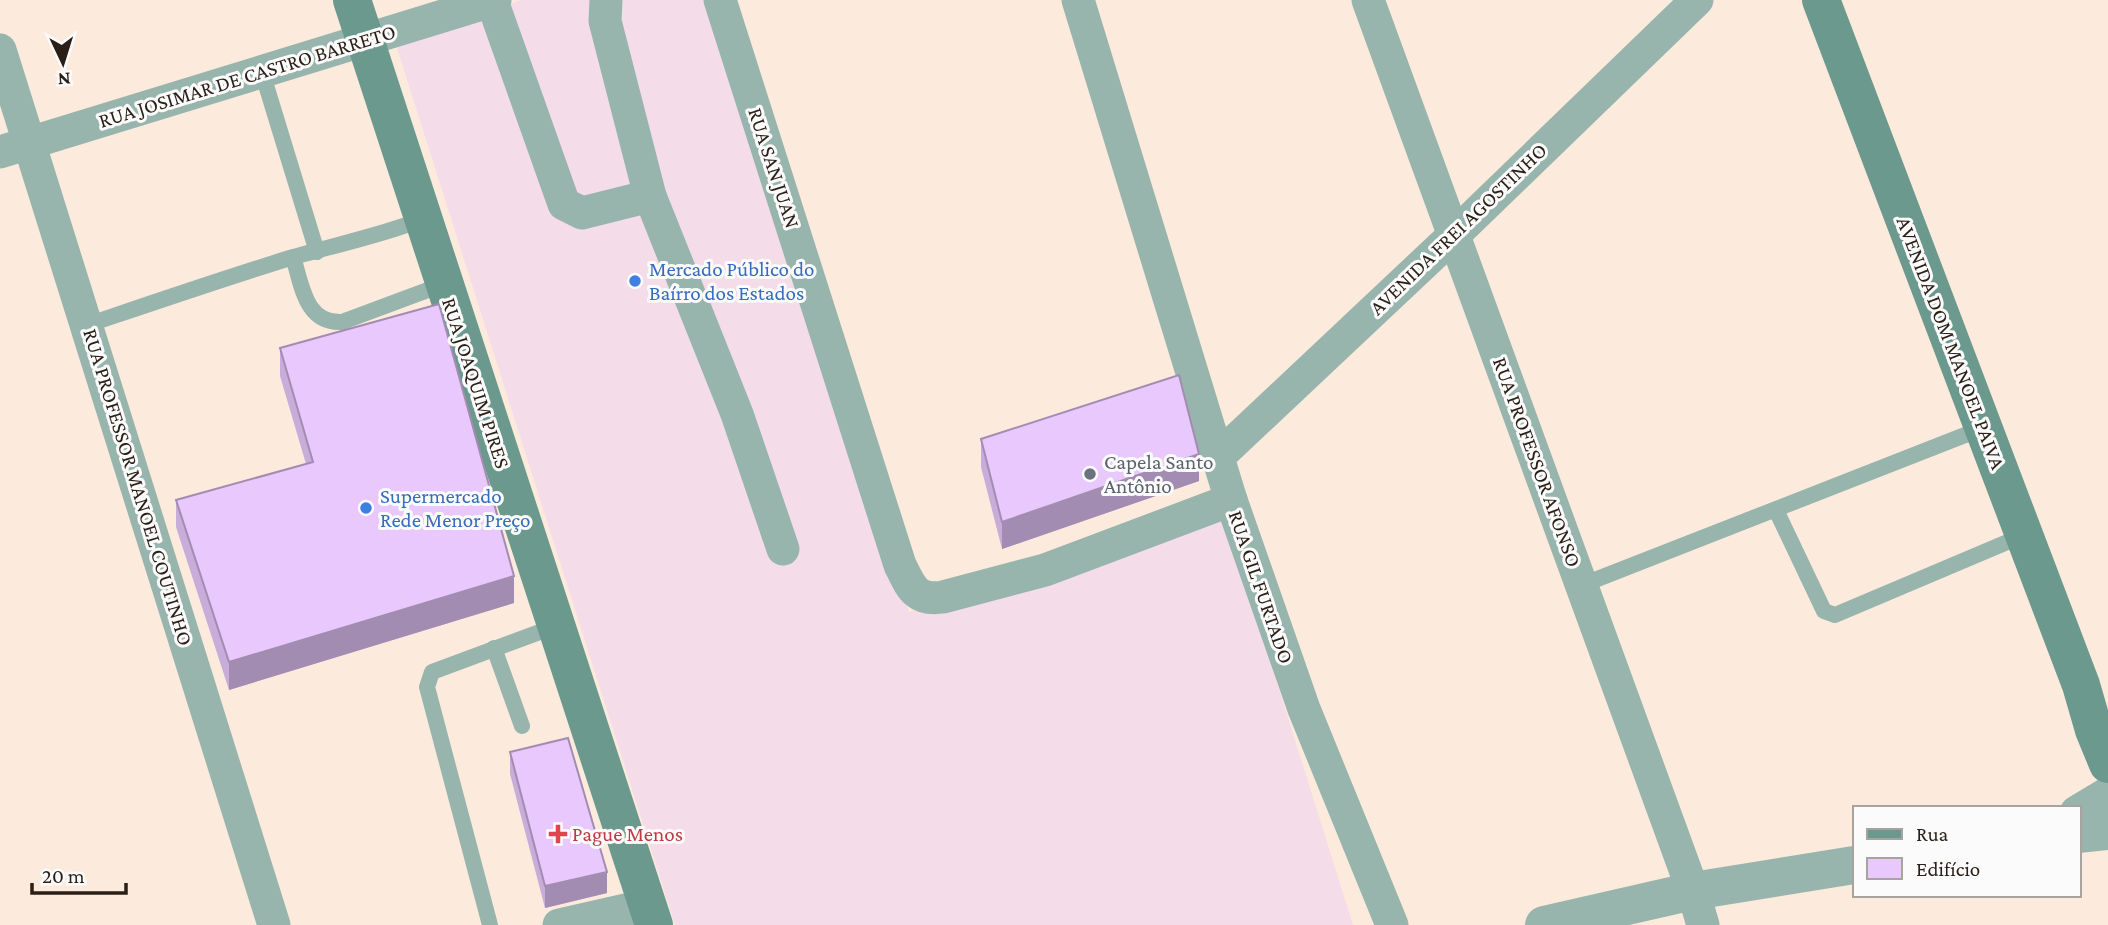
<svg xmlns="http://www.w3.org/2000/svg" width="2108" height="925" viewBox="0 0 2108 925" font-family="'Crimson Pro',serif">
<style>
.commercial{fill:#f4dde8}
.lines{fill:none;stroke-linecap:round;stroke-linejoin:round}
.service{stroke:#97b5ad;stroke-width:16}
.minor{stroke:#97b5ad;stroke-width:33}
.tertiary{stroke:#97b5ad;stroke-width:38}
.secondary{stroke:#6b998d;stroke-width:38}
.wall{fill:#c8acda}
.shaded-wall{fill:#a38cb1}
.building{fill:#e9c8fd;stroke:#a38cb1;stroke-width:2}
.shop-dot{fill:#3f7fe0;stroke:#fbfbfb;stroke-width:2.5}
.worship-dot{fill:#6b7280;stroke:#fbfbfb;stroke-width:2.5}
.health-dot{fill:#e0444e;stroke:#fbfbfb;stroke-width:2.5}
.labels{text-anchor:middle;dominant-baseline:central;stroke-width:6;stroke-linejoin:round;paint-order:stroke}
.street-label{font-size:21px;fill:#2a1f16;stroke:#fbfbfb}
.shop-label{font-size:21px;fill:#366cbe;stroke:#fbfbfb;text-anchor:start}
.worship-label{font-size:21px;fill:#5b616d;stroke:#fbfbfb;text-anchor:start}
.health-label{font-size:21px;fill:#be3a42;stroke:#fbfbfb;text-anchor:start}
</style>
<rect width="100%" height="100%" fill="#fceadc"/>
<!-- commercial -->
<polygon class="commercial" points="521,0 706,0 909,612 1225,517 1353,925 675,925 396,45"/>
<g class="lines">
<!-- service -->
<g class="service">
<polyline points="262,72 317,252"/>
<path d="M293 257C302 285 305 324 342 322L444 284"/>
<path d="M87 325C155 302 222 279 290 258 334 245 380 236 423 219"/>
<polyline points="1776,510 1824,611 1835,615 2024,535"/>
<polyline points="1582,585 1983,428"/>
<polyline points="494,648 522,726"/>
<polyline points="490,925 427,687 432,672 556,626"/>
</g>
<!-- minor -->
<g class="minor">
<polyline points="606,0 605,21 650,196 737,414 783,549"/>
<path d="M720 0 900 565C911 587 915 601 943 597L1045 570 1231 500"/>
<polyline points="1078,0 1231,500 1304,709 1392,925"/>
<polyline points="1368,0 1693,891 1703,925"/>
<polyline points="492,1 564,204 582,213 650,196"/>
<polyline points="0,50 274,925"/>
<polyline points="0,152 495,0"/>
<polyline points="1218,457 1455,234 1697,0"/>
<polyline points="559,925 647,905"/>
</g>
<!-- tertiary -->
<g class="tertiary">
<polyline points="2078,814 2108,796"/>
<polyline points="2078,834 2108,831"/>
<polyline points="1544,925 1693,891 1854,865"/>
</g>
<!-- secondary -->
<g class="secondary">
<polyline points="352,0 654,925"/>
<polyline points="1821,0 2081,685 2094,730 2108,764"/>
</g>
</g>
<!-- wall -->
<g class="wall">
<polygon points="280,348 514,603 229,690 176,527 176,500 306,464 280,376"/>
<polygon points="981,439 1199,481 1002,549 981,467"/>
<polygon points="510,752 607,893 545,908 510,774"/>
</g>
<!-- shaded-wall -->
<g class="shaded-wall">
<polygon points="1199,454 1199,481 1002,549 1002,522"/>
<polygon points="514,576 514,603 229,690 229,662"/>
<polygon points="607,872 607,893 545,908 545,886"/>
</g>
<!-- building -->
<g class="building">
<polygon points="439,304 514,576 229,662 176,500 313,462 280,348"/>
<polygon points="1179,375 1199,454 1002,522 981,439"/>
<polygon points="568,738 607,872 545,886 510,752"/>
</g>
<!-- markers -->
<g class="shop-dot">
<circle cx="635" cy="281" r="7"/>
<circle cx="366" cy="508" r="7"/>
</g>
<circle class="worship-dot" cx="1090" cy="474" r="7"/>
<path class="health-dot" d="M554.5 823.5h7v7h7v7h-7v7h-7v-7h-7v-7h7z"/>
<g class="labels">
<!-- street labels -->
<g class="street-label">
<text transform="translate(247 76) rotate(-17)">RUA JOSIMAR DE CASTRO BARRETO</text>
<text transform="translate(774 168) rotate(72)">RUA SAN JUAN</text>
<text transform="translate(1458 229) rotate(-44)">AVENIDA FREI AGOSTINHO</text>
<text transform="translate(1951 343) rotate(69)">AVENIDA DOM MANOEL PAIVA</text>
<text transform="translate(476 383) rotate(72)">RUA JOAQUIM PIRES</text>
<text transform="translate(1537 462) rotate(70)">RUA PROFESSOR AFONSO</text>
<text transform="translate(138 487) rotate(73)">RUA PROFESSOR MANOEL COUTINHO</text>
<text transform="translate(1261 587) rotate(71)">RUA GIL FURTADO</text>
</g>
<!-- shop labels -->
<g class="shop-label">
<text x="649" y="269">Mercado Público do<tspan x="649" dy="24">Baírro dos Estados</tspan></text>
<text x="380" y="496">Supermercado<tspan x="380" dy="24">Rede Menor Preço</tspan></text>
</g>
<!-- worship labels -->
<g class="worship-label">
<text x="1104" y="462">Capela Santo<tspan x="1104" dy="24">Antônio</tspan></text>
</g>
<!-- health labels -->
<g class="health-label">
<text x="572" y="834">Pague Menos</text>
</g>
</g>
<!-- legend -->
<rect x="1853" y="806" width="228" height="91" fill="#fbfbfb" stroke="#a7a39f" stroke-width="2"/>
<rect x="1867" y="829" width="35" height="10" fill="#6b998d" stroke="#a7a39f" stroke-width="2"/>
<text x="1916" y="841" font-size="21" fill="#2a1f16">Rua</text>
<rect x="1867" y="858" width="35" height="21" fill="#e9c8fd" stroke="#a7a39f" stroke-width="2"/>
<text x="1916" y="876" font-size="21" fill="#2a1f16">Edifício</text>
<!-- north arrow -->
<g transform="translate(63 63) rotate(176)" stroke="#fbfbfb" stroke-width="5" paint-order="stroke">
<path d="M0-5L12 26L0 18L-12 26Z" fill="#2a1f16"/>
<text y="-10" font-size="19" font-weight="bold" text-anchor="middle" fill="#2a1f16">N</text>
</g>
<!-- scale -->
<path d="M32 883v10h94v-10" fill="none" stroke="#2a1f16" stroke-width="3.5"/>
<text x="42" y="883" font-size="21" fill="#2a1f16" stroke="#fbfbfb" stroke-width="5" paint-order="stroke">20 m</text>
</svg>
